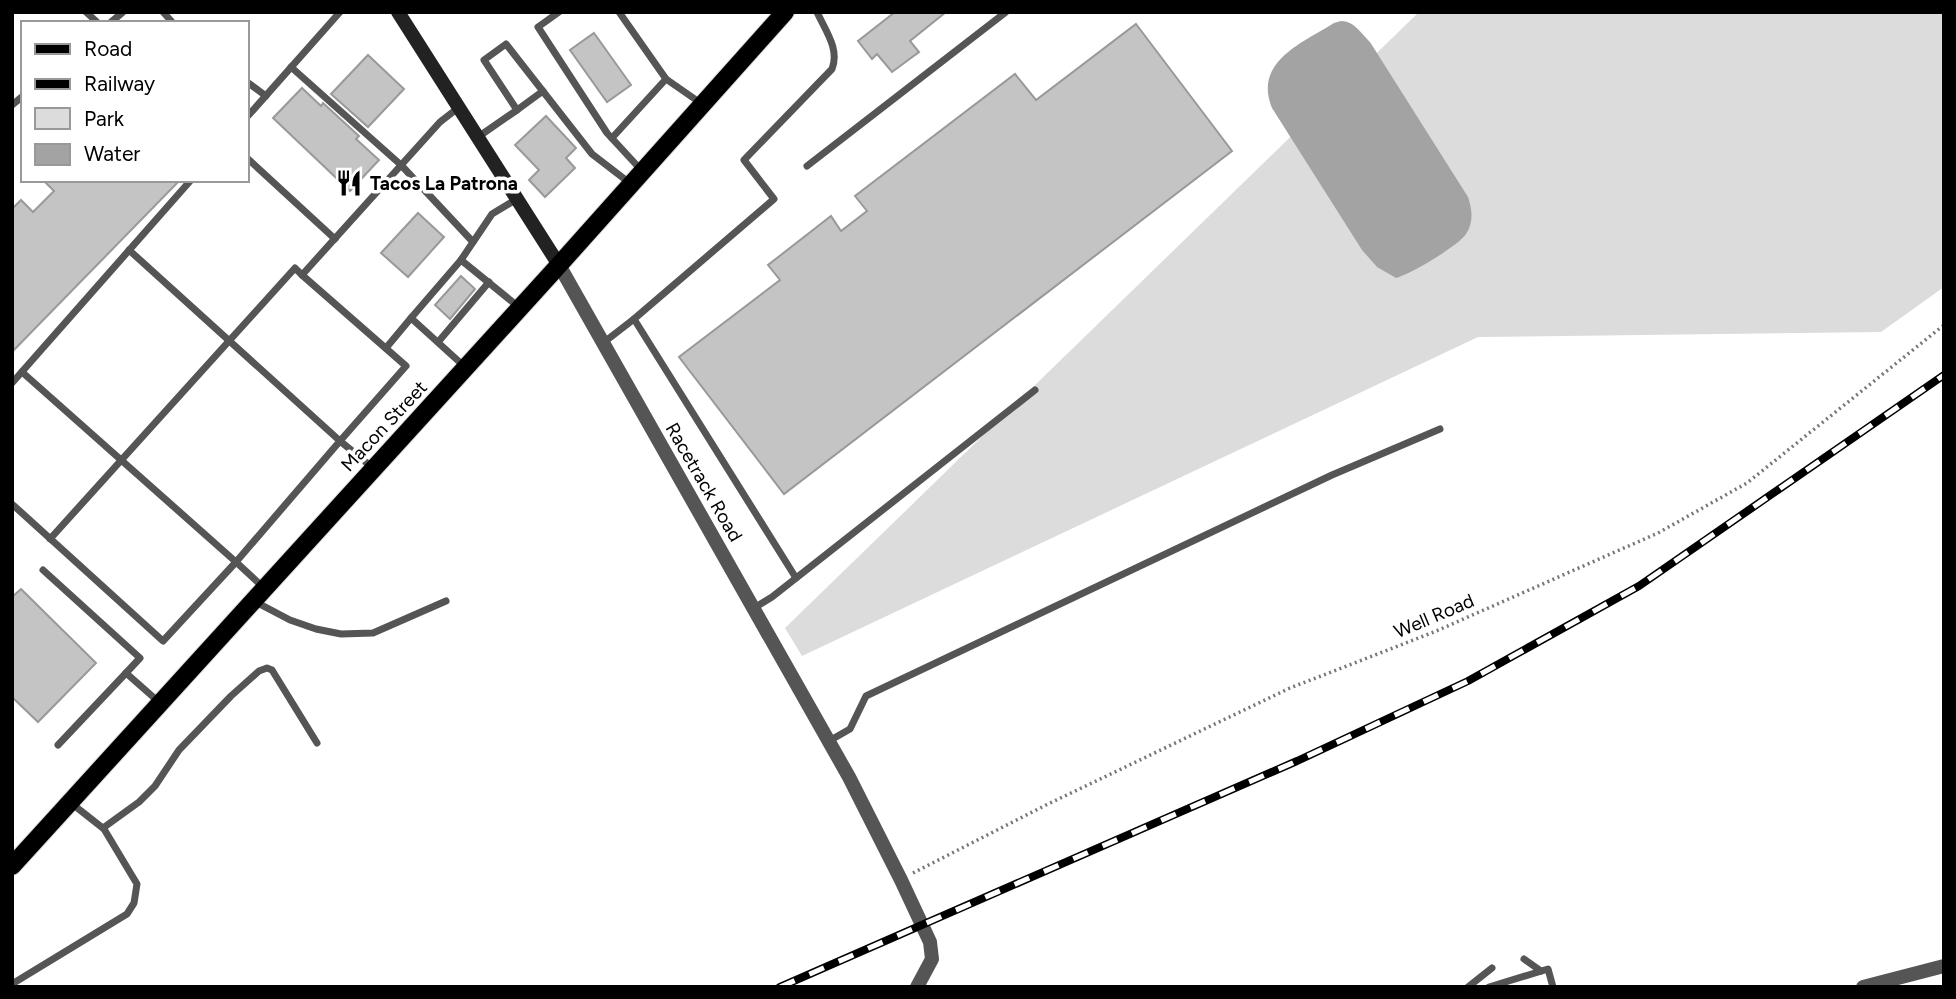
<svg xmlns="http://www.w3.org/2000/svg" width="1956" height="999" viewBox="0 0 1956 999" font-family="Figtree,sans-serif">
<style>
.green{fill:#dcdcdc}
.water{fill:#a3a3a3}
.building{fill:#c4c4c4;stroke:#999;stroke-width:2}
.lines{fill:none;stroke-linecap:round;stroke-linejoin:round}
.primary-casing{stroke:#dbdbdb;stroke-width:20}
.path{stroke:#777;stroke-width:3.5;stroke-dasharray:2 3.5;stroke-linecap:butt}
.lane{stroke:#555;stroke-width:7}
.street{stroke:#555;stroke-width:14}
.secondary{stroke:#222;stroke-width:14}
.primary{stroke:#000;stroke-width:18}
.rail-casing{stroke:#000;stroke-width:8}
.rail{stroke:#fff;stroke-width:5;stroke-dasharray:16;stroke-linecap:butt}
.labels{text-anchor:middle;dominant-baseline:central;stroke-width:7;stroke-linejoin:round;paint-order:stroke}
.poi-label{font-size:19px;font-weight:bold;fill:#000;stroke:#fff;text-anchor:start}
.street-label{font-size:19px;fill:#000;stroke:#fff}
</style>
<rect width="100%" height="100%" fill="#fff"/>
<!-- green -->
<polygon class="green" points="1419,12 1944,12 1944,287 1881,332 1478,337 802,656 785,628"/>
<!-- water -->
<path class="water" d="M1341 21C1354 21 1361 33 1370 42L1468 197C1472 209 1474 222 1466 234 1458 246 1411 274 1396 278L1377 267 1362 250 1272 108C1253 62 1302 43 1334 23Z"/>
<!-- building -->
<g class="building">
<polygon points="895,12 946,12 910,41 919,52 892,72 877,54 872,59 858,41"/>
<polygon points="1136,24 1232,151 784,494 679,357 780,280 768,265 831,216 841,231 867,211 855,196 1015,74 1036,100"/>
<polygon points="594,33 631,85 607,102 570,50"/>
<polygon points="368,55 404,89 368,127 331,94"/>
<polygon points="302,88 321,106 323,103 359,136 356,139 379,160 350,191 273,118"/>
<polygon points="546,116 576,148 566,158 575,168 545,197 529,180 539,170 515,145"/>
<polygon points="43,180 180,180 12,352 12,209 21,200 33,212 54,191"/>
<polygon points="418,213 444,237 408,277 381,253"/>
<polygon points="461,276 475,289 450,319 435,305"/>
<polygon points="21,589 96,663 38,722 12,697 12,597"/>
</g>
<g class="lines">
<!-- primary casing -->
<g class="primary-casing">
<polyline id="primary" points="12,866 559,265 785,12"/>
</g>
<!-- path -->
<polyline class="path" points="913,873 1046,805 1290,688 1434,632 1658,533 1747,483 1944,325"/>
<!-- lane -->
<g class="lane">
<polyline points="86,12 98,23"/>
<polyline points="163,12 173,23"/>
<polyline points="559,12 538,27 607,133 643,172"/>
<polyline points="619,12 666,79 702,104"/>
<polyline points="110,23 123,12"/>
<polyline points="291,67 401,165 473,242"/>
<polyline points="247,82 266,96"/>
<polyline points="12,105 23,96"/>
<polyline points="517,110 543,91"/>
<polyline points="247,117 340,12"/>
<polyline points="478,137 517,110 484,60 506,44 592,154 631,184"/>
<polyline points="612,138 666,79"/>
<polyline points="247,158 335,239"/>
<polyline points="807,166 1006,12"/>
<polyline points="461,260 520,308"/>
<polyline points="439,341 489,282"/>
<polyline points="603,343 634,319"/>
<polyline points="386,348 411,318"/>
<polyline points="465,367 411,318 461,260 492,214 517,199"/>
<polyline points="22,372 236,562 340,441 129,250"/>
<polyline points="12,383 191,180"/>
<polyline points="373,468 340,441 406,366 302,275 440,122 458,108"/>
<polyline points="12,504 163,641 236,562 264,588"/>
<polyline points="50,539 295,268 302,275"/>
<polyline points="43,570 140,658 126,673"/>
<path d="M796 578 634 319 774 199 744 160 832 69C840 49 825 30 817 12"/>
<polyline points="254,601 290,620 316,629 341,634 373,633 446,601"/>
<polyline points="754,608 772,597 1035,390"/>
<polyline points="829,741 850,729 866,696 1332,475 1440,429"/>
<polyline points="58,745 126,673 160,703"/>
<polyline points="103,828 139,802 155,786 179,750 231,696 259,671 267,668 272,670 317,743"/>
<polyline points="1524,959 1541,971"/>
<polyline points="12,984 127,914 134,903 137,884 104,829 71,803"/>
<polyline points="1468,987 1492,968"/>
<polyline points="1489,987 1548,969 1553,987"/>
</g>
<!-- street -->
<g class="street">
<polyline points="559,265 849,777 901,880 930,942 932,959 917,987"/>
<polyline points="1863,987 1944,966"/>
</g>
<!-- secondary -->
<polyline class="secondary" points="398,12 559,265"/>
<!-- primary -->
<use href="#primary" class="primary"/>
<!-- rail casing -->
<g class="rail-casing">
<polyline id="rail" points="780,987 1297,761 1468,681 1639,586 1944,375"/>
</g>
<!-- rail -->
<use href="#rail" class="rail"/>
</g>
<!-- icons -->
<defs>
<g id="restaurant-bare" transform="scale(2.1)"><path d="M-5-6h1v4h1v-4h1v4h1v-4h1v5L-1.5 .5V6h-2V.5L-5-1ZM5-6V6H3V1.5H1.5Q1.5-4 5-6Z" fill="#000" stroke="#fff" stroke-width="2.5" paint-order="stroke"/></g>
</defs>
<g fill-rule="evenodd">
<use href="#restaurant-bare" x="349" y="183"/>
</g>
<g class="labels">
<!-- poi labels -->
<g class="poi-label">
<text x="370" y="183">Tacos La Patrona</text>
</g>
<!-- street labels -->
<g class="street-label">
<text transform="translate(384 426) rotate(-47)">Macon Street</text>
<text transform="translate(704 482) rotate(60)">Racetrack Road</text>
<text transform="translate(1434 616) rotate(-23)">Well Road</text>
</g>
</g>
<!-- border -->
<rect width="1956" height="999" fill="none" stroke="#000000" stroke-width="28"/>
<!-- legend -->
<rect x="21" y="21" width="228" height="161" fill="#ffffff" stroke="#999999" stroke-width="2"/>
<rect x="35" y="44" width="35" height="10" fill="#000000" stroke="#999999" stroke-width="2"/>
<text x="84" y="56" font-size="21" fill="#000000">Road</text>
<rect x="35" y="79" width="35" height="10" fill="#000000" stroke="#999999" stroke-width="2"/>
<text x="84" y="91" font-size="21" fill="#000000">Railway</text>
<rect x="35" y="108" width="35" height="21" fill="#dcdcdc" stroke="#999999" stroke-width="2"/>
<text x="84" y="126" font-size="21" fill="#000000">Park</text>
<rect x="35" y="144" width="35" height="21" fill="#a3a3a3" stroke="#999999" stroke-width="2"/>
<text x="84" y="161" font-size="21" fill="#000000">Water</text>
</svg>
